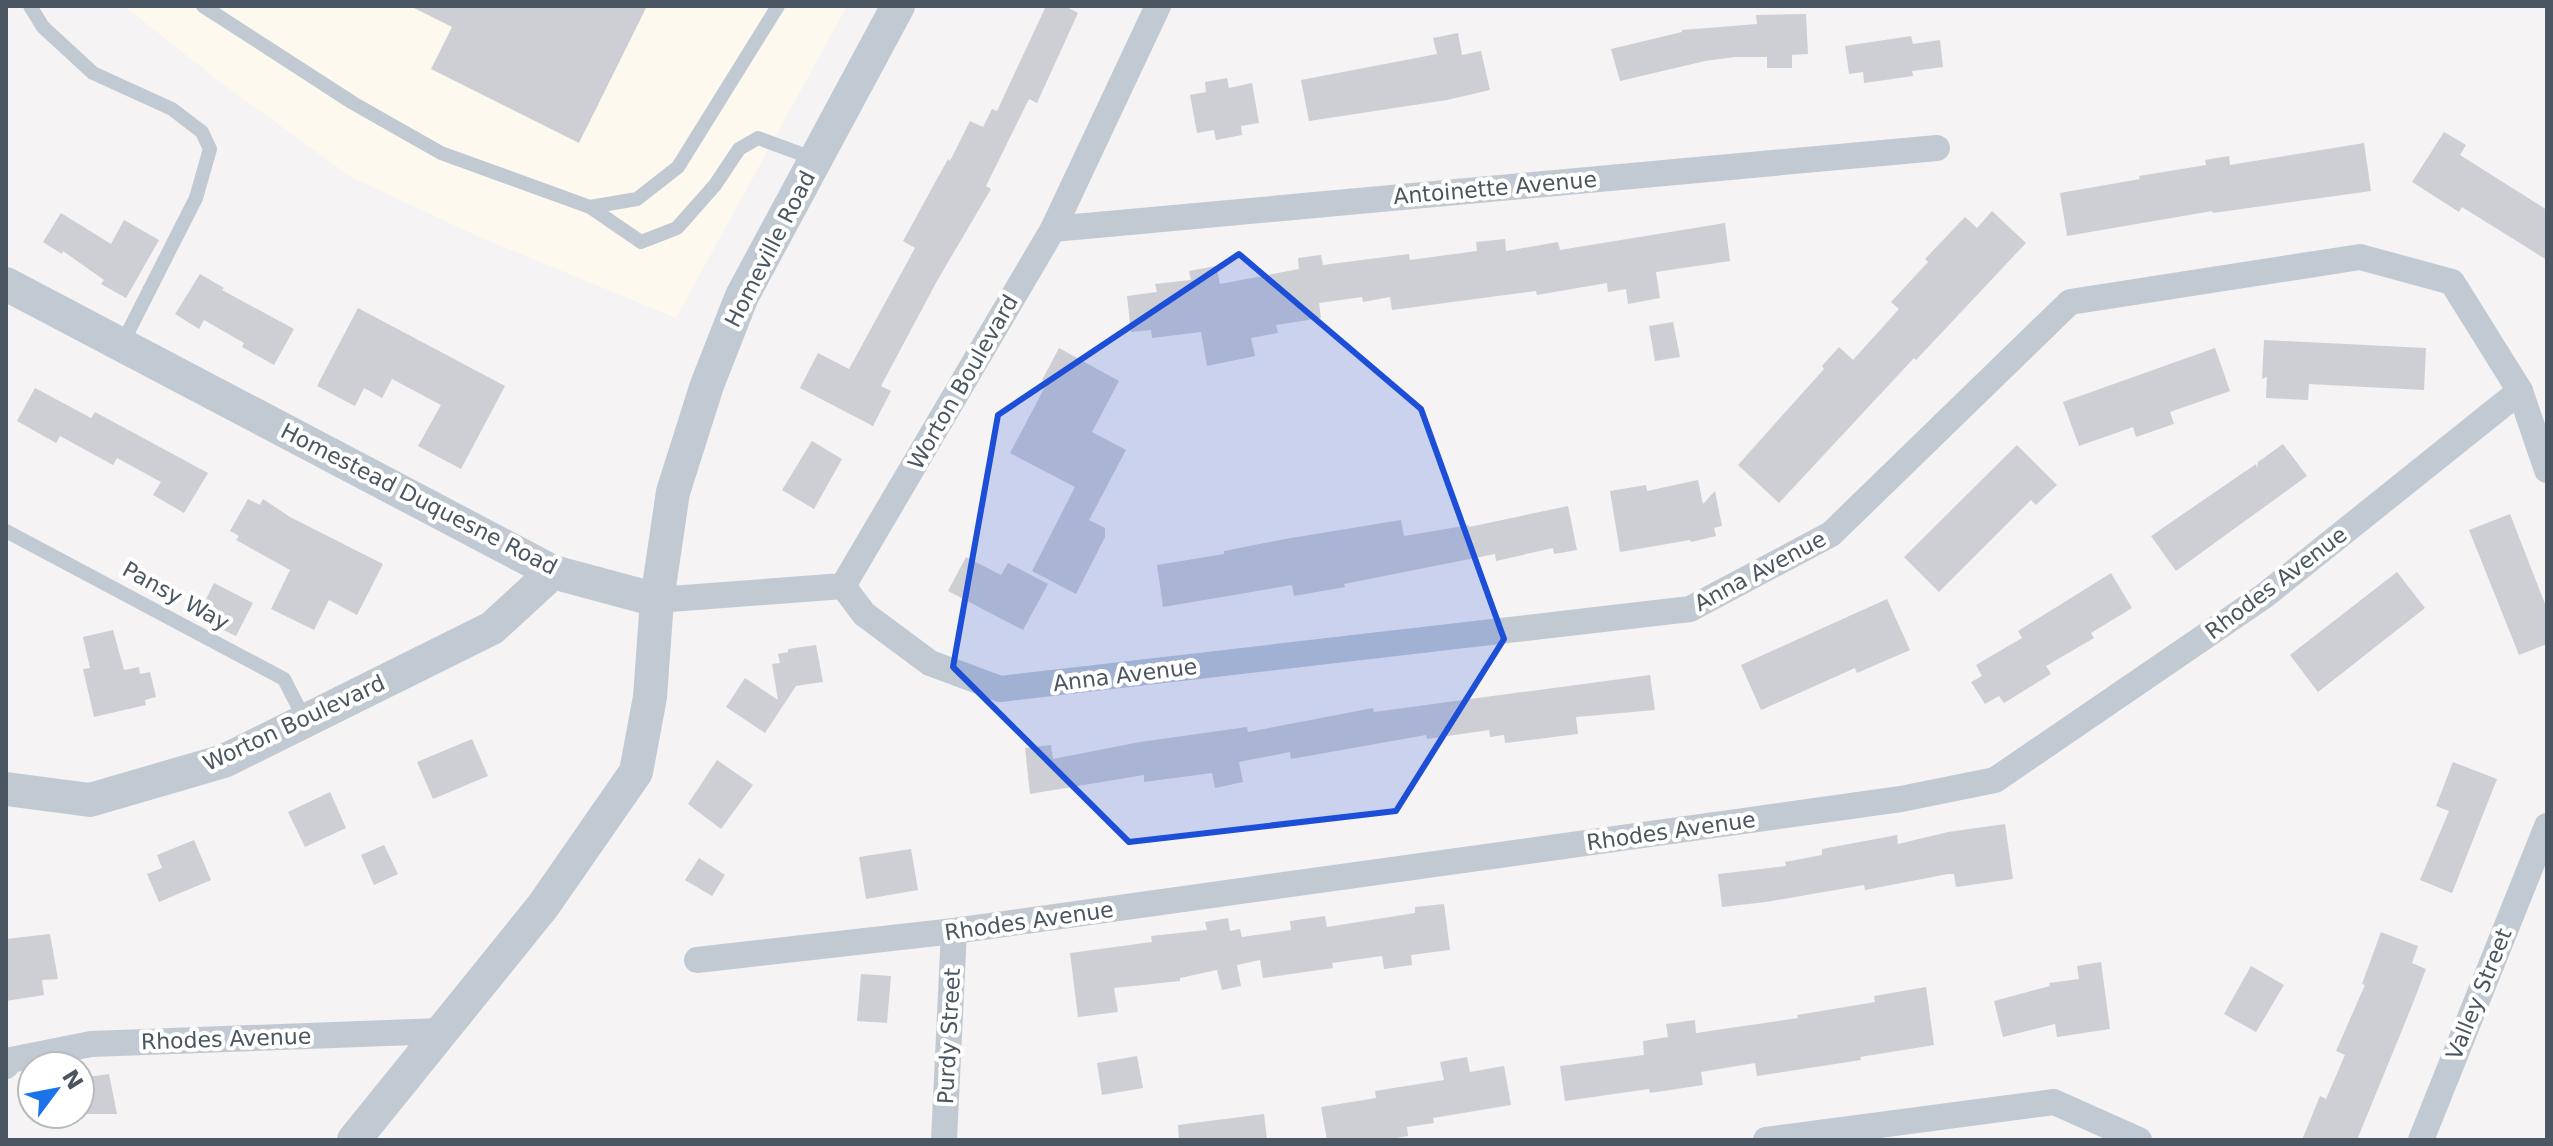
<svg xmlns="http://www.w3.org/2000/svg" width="2553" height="1146" viewBox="0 0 2553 1146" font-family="'DejaVu Sans',sans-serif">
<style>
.commercial{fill:#fdf9ef}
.building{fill:#cdcfd5}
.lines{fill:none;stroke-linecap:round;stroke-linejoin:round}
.service{stroke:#c1cad2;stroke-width:14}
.minor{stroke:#c1cad2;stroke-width:26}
.tertiary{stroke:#c1cad2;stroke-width:34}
.marked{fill:#1d4ed8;fill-opacity:0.2;stroke:#1d4ed8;stroke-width:6;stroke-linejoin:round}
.labels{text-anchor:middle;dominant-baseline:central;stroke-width:8;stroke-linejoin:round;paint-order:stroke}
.street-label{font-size:22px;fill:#4a5661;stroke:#fff}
</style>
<rect width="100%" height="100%" fill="#f5f3f3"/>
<!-- commercial -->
<polygon class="commercial" points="124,6 847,6 676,318 477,236 351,177 219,81"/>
<!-- building -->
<g class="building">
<polygon points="410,6 647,6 579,143 431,69 452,27"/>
<polygon points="1046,6 1065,6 1078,13 1037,103 1029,99 986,186 991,189 937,281 881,386 891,391 873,426 800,388 818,353 849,369 915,248 903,241 948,159 950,161 970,121 983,127 992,109 997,111"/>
<polygon points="1806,14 1808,54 1792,55 1792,68 1767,68 1767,57 1735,57 1705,61 1620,81 1611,49 1682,32 1682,30 1757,24 1756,15"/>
<polygon points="1458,33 1462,55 1481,51 1490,90 1447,100 1309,121 1301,80 1437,54 1433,38"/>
<polygon points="1911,36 1913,44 1940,40 1943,67 1912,71 1913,76 1864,83 1863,72 1849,74 1845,46"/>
<polygon points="1227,78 1229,88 1252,83 1259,123 1241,126 1242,135 1216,140 1214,130 1197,133 1190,95 1206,92 1205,82"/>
<polygon points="2444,132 2466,145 2460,155 2547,210 2547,260 2462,207 2459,212 2412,182"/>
<polygon points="2364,143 2371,191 2213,213 2212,211 2067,236 2060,193 2140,179 2139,176 2206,165 2205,160 2229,156 2230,165"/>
<polygon points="1992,211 2026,243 1916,360 1914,358 1779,503 1738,465 1824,369 1822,366 1839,347 1853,360 1899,309 1891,302 1928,262 1925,259 1965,217 1977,228"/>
<polygon points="61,213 111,244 124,220 159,240 126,298 101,284 104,280 63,251 62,254 43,242"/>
<polygon points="1725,223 1730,261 1656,272 1660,298 1628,304 1626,289 1608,292 1607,283 1537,295 1536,291 1392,310 1390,297 1363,302 1362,297 1319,303 1321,318 1276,325 1278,333 1251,338 1255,356 1207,366 1201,332 1152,338 1151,330 1131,332 1127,296 1157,292 1155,284 1191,280 1189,271 1216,266 1220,284 1299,269 1298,258 1321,255 1323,265 1409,254 1410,260 1477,251 1476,242 1505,239 1506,251 1558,242 1560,250"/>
<polygon points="200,274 224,288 222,290 294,329 274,365 242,347 244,343 204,320 199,329 175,314"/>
<polygon points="358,308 505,386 461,469 418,446 441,405 392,379 382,398 364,388 355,406 317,386"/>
<polygon points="1673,322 1680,357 1655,361 1649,326"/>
<polygon points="2264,340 2426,348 2424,390 2309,384 2308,400 2266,398 2267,377 2262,379"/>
<polygon points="1059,348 1119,381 1092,432 1126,450 1089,520 1105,528 1105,537 1076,594 1032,571 1075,487 1010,453 1047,383 1042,380"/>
<polygon points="2215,348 2230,391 2170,412 2174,424 2136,437 2133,427 2079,446 2063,402"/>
<polygon points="35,388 91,418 95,412 208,473 184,513 153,495 161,482 117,458 113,465 60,436 56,443 17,421"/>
<polygon points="812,441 842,459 814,509 782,490"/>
<polygon points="2283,444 2307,476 2176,571 2151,536 2256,464 2257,469 2258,462"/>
<polygon points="2017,445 2057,485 2036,505 2031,500 1939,592 1904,557"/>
<polygon points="1698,480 1703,504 1715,491 1722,526 1714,528 1716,536 1691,542 1690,540 1620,552 1610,491 1646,485 1647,491"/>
<polygon points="248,499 260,505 263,499 290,517 383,564 357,615 329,600 314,630 271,609 290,570 236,540 239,536 230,531"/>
<polygon points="1568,506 1577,550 1554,554 1553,548 1496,561 1495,554 1344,584 1345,587 1294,596 1292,585 1163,607 1157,565 1224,554 1224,551 1285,539 1401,520 1404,536 1469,525 1469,527"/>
<polygon points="2510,514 2547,609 2547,644 2519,655 2469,530"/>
<polygon points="966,557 1001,575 1008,563 1048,584 1023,630 948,591"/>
<polygon points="2397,572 2425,608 2318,692 2290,655"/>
<polygon points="2111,573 2132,608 2091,633 2094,638 2046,666 2051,674 2004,703 1999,696 1985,704 1971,682 1982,676 1976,665 2022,638 2018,631"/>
<polygon points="214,583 253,603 236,636 197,617"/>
<polygon points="1887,599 1910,650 1857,673 1855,668 1761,710 1741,665"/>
<polygon points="113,630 124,670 139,667 140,674 150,672 156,697 145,700 146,705 94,717 83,669 90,668 83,637"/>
<polygon points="816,645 823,682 796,686 765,733 726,707 745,678 778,700 772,664 780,663 778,654 788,652 788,649"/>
<polygon points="1650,675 1655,710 1576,717 1578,734 1505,743 1504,735 1490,737 1489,730 1427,739 1426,735 1291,759 1290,752 1239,762 1243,782 1215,788 1212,773 1144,782 1144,775 1030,794 1025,748 1051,745 1053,759 1140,742 1247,727 1248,732 1373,708 1374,712"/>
<polygon points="472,739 488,776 433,799 417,762"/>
<polygon points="717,760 753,785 721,829 688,804"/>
<polygon points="2453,762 2497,779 2452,893 2420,880 2449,811 2436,806"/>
<polygon points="330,792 346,828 305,847 288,812"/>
<polygon points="2005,824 2013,879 1956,887 1954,874 1948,874 1865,890 1864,885 1766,902 1722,907 1718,874 1786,866 1785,862 1822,855 1822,849 1897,835 1898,844 1948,832"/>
<polygon points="194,840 211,880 159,902 147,874 162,868 157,855"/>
<polygon points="384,845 398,874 374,885 361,855"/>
<polygon points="911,849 918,890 866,899 859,857"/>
<polygon points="699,858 725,875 712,896 685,880"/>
<polygon points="1444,904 1450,950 1411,955 1412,965 1384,969 1382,956 1332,963 1333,968 1263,978 1260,960 1237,965 1241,986 1222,990 1217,970 1180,978 1180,981 1114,988 1118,1012 1078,1017 1070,953 1152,942 1151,936 1207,930 1205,922 1228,918 1230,931 1240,929 1242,937 1291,930 1290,921 1325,916 1327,927 1415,913 1415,907"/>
<polygon points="2381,932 2418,946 2412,963 2426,969 2411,1008 2357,1140 2302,1140 2320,1096 2326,1099 2345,1055 2336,1051 2365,985 2362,984"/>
<polygon points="50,934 58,979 42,980 44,995 6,1001 6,939"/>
<polygon points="2101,962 2110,1029 2057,1037 2055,1024 2003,1037 1994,1001 2050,986 2049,983 2079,979 2077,966"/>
<polygon points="2251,966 2284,985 2256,1032 2224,1014"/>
<polygon points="861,974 891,976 887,1023 857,1021"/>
<polygon points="1926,987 1934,1045 1860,1057 1861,1060 1757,1076 1755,1063 1701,1072 1703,1085 1650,1093 1649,1089 1565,1101 1560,1066 1644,1055 1643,1041 1668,1037 1666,1024 1695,1020 1696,1033 1798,1018 1797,1015 1875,1002 1874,996"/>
<polygon points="1137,1056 1143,1088 1102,1095 1097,1063"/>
<polygon points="1467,1057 1470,1072 1504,1066 1511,1105 1433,1118 1434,1123 1407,1127 1408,1136 1385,1140 1327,1140 1321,1107 1376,1098 1375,1091 1444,1080 1440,1062"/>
<polygon points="109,1074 117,1114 80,1114 80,1078"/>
<polygon points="1264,1114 1267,1140 1179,1140 1178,1125"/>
</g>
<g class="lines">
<!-- service -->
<g class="service">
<polyline points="30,6 43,27 93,73 172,109 202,132 210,149 196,198 122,344"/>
<polyline points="203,6 353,103 441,153 590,207 637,199 678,167 778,6"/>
<polyline points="590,207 641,242 677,228 715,185 739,149 758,138 815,159"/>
<polyline points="6,531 284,679 305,720"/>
</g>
<!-- minor -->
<g class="minor">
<polyline points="1053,229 1937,148"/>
<polyline points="843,586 864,614 930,663 1000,689 1690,609 1831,534 2070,302 2360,257 2452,282 2520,391 2547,470"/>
<polyline points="657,600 843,586 1053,229 1158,6"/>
<polyline points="697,960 954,931 1901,799 1995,780 2264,596 2520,391"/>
<polyline points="6,1066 11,1060 91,1044 441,1031"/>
<polyline points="944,1140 954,931"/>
<polyline points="1766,1140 2054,1102 2139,1140"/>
<polyline points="2421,1140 2547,826"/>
</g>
<!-- tertiary -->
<g class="tertiary">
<polyline points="6,284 553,572 657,600"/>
<polyline points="6,789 90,800 224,761 492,628 553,572"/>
<polyline points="354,1140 543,906 636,772 650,697 657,600 673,492 707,385 742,296 898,6"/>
</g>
</g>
<!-- marked area -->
<path class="marked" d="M1239 254 1421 409 1504 639 1396 811 1129 842 953 667 998 415Z"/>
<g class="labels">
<!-- street labels -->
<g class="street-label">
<text transform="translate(1495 188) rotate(-5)">Antoinette Avenue</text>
<text transform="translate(770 249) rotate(-63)">Homeville Road</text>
<text transform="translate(963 382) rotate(-60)">Worton Boulevard</text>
<text transform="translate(419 499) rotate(27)">Homestead Duquesne Road</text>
<text transform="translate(1760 571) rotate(-28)">Anna Avenue</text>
<text transform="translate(2276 583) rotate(-37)">Rhodes Avenue</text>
<text transform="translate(176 596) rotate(29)">Pansy Way</text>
<text transform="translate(1125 675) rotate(-7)">Anna Avenue</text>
<text transform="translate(294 723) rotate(-25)">Worton Boulevard</text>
<text transform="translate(1671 831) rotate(-8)">Rhodes Avenue</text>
<text transform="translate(1029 921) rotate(-8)">Rhodes Avenue</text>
<text transform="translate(2479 994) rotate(-68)">Valley Street</text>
<text transform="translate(949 1036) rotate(-87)">Purdy Street</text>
<text transform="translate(226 1039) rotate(-2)">Rhodes Avenue</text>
</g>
</g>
<!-- border -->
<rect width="2553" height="1146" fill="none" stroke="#4a5661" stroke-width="16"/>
<!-- north arrow -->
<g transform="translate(56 1090) rotate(58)"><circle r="38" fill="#ffffff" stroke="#b7bbc0" stroke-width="2"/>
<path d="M0-6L14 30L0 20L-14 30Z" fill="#1a73e8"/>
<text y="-12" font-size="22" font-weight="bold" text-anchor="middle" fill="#4a5661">N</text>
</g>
</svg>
